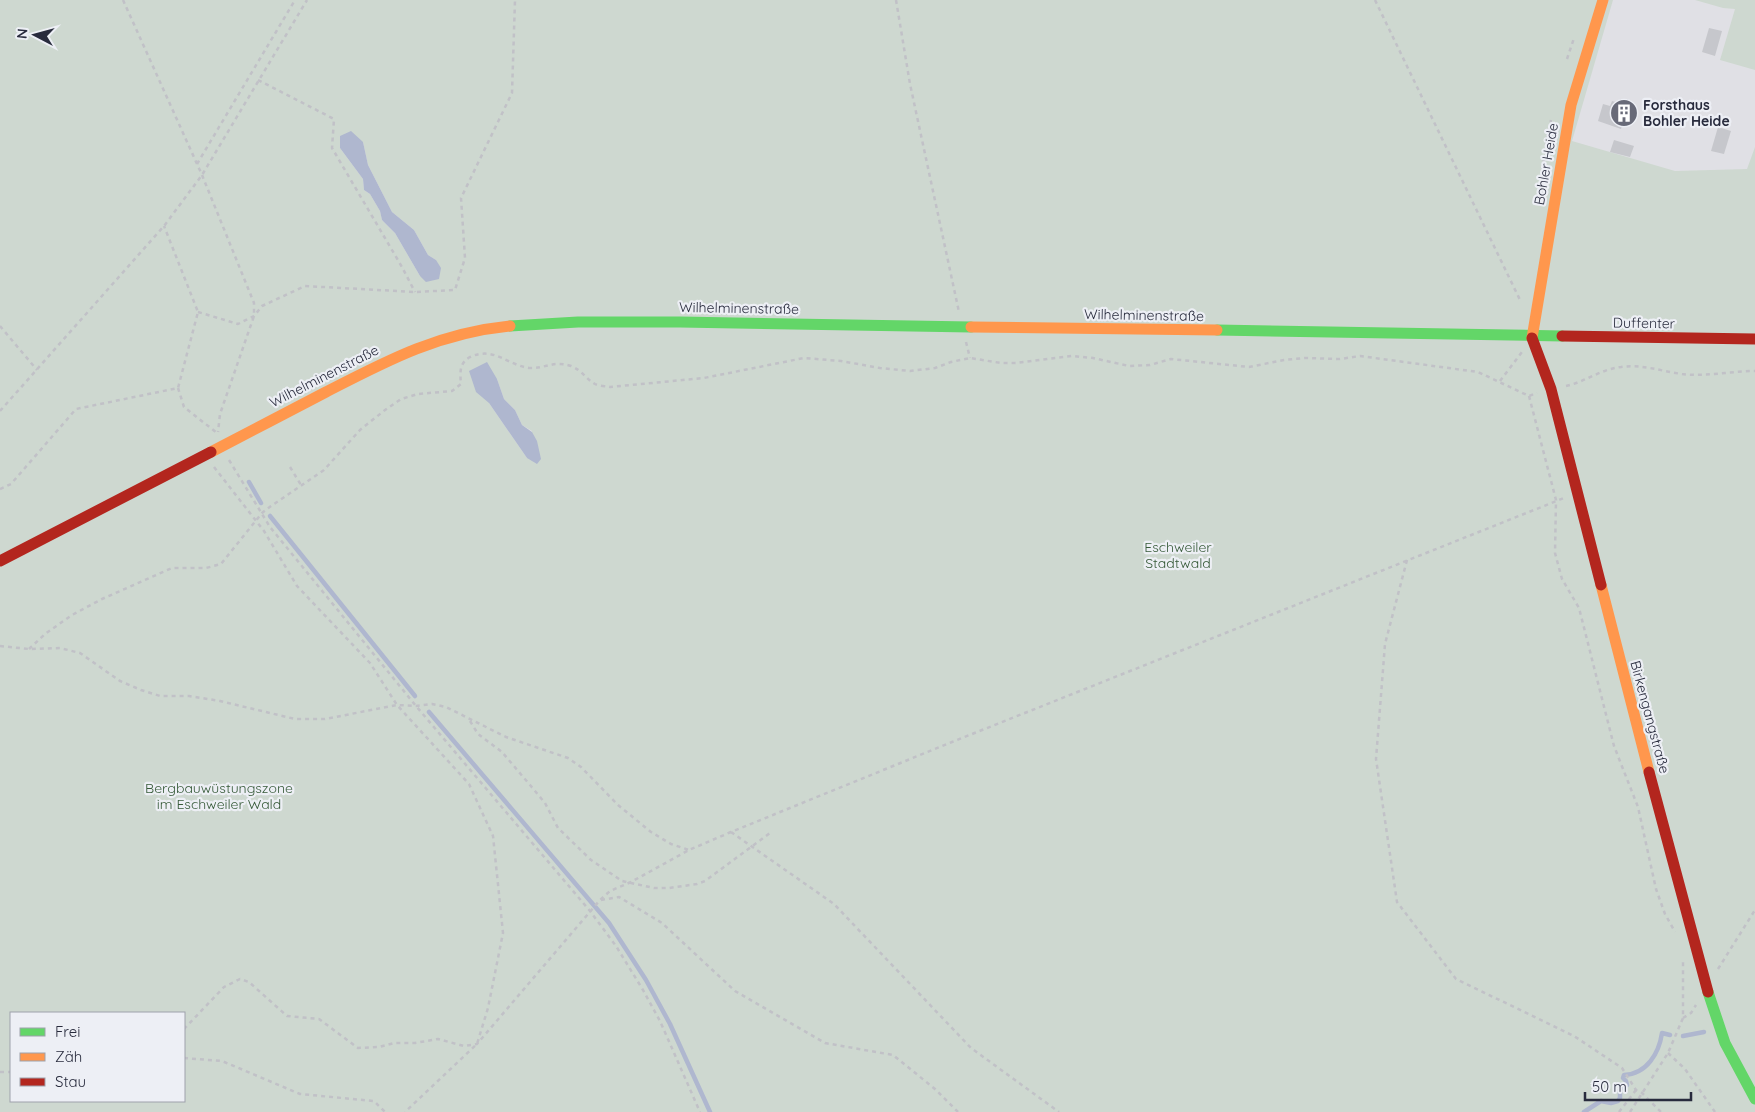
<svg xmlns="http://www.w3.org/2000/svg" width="1755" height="1112" viewBox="0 0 1755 1112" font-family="Quicksand,sans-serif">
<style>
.green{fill:#ced8d0;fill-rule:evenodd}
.water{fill:#afb7cf}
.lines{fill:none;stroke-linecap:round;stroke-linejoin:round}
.stream{stroke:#afb7cf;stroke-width:4.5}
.building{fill:#c6c7cc}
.path{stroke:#c1c1c7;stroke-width:2.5;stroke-dasharray:4 4;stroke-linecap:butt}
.fast{stroke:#63d668;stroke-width:11}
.slow{stroke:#ff974d;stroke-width:11}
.jam{stroke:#b3261e;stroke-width:11}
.labels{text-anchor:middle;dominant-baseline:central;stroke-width:4.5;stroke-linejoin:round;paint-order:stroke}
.poi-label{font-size:14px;font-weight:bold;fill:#282b3d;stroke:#edeff5;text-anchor:start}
.street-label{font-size:14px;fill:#282b3d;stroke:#edeff5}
.park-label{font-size:14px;fill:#355937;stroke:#edeff5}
</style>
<rect width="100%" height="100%" fill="#e0e0e5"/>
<!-- green -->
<g class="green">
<path d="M0 0H1613L1572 141 1675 171 1747 169 1755 147V1112H0ZM363 142 368 165 392 212 414 230 428 255 436 260 420 276 395 233 382 220 380 211 370 194 364 190 363 179 340 148ZM497 379 504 399 515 410 522 425 532 431 527 458 489 403ZM11 1013H184V1101H11Z"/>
<polygon points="1695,0 1755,0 1755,70 1720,60 1735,9 1723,8"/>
</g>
<!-- water -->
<g class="water">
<polygon points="351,131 363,142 368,165 392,212 414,230 428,255 436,260 441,268 439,279 426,282 420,276 395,233 382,220 380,211 370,194 364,190 363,179 340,148 340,136"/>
<polygon points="487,362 497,379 504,399 515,410 522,425 532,432 537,441 541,459 537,464 527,458 489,403 476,392 469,371"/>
</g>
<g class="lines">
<!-- stream -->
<g class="stream">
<polyline points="249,482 261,503"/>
<polyline points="270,516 415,696"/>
<polyline points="429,712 609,923 646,980 670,1024 710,1112"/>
<polyline points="1683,1036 1704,1032"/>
<path d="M1584 1112 1601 1101 1611 1103 1618 1101 1620 1098V1089L1627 1085 1626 1081 1623 1078 1624 1075C1647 1074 1659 1053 1662 1033L1670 1035"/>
</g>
</g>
<!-- building -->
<g class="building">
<polygon points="1709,28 1722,31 1715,56 1702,52"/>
<polygon points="1612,101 1628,106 1621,129 1598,121 1603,104 1610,106"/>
<polygon points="1718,127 1731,131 1724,154 1711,151"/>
<polygon points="1614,140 1634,146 1630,157 1610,152"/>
</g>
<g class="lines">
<!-- path -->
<g class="path">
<polyline points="123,0 202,175 254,303 254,316 220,414 218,432"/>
<polyline points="896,0 910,84 959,312"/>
<polyline points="1375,0 1521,302"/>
<polyline points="1567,59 1574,38"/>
<polyline points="258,80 334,119 332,148 402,267 415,292"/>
<polyline points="197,164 295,0"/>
<polyline points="1539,193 1547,138 1551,120"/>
<polyline points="198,312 238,324 254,316 262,306 305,286 415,292 455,290 465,258 461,198 512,93 515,0"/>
<polyline points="0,326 37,370"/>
<polyline points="966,342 970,358"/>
<polyline points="1500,381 1522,352"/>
<path d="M1566 386C1585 382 1601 369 1621 367 1641 364 1661 371 1682 374 1706 377 1731 371 1755 371"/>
<polyline points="178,388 184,407 217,433"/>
<polyline points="1529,396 1556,500 1555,553 1562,579 1579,608 1614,746 1638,807 1656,889 1665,914 1675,932"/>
<polyline points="0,411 164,226 202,175 307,0"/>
<polyline points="229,460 270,527 416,706 590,911 616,946 643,990 660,1021 700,1112"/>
<polyline points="214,467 264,531 297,586 370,663 397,705 469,784 493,836 503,933 488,1008 477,1044 405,1112"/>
<polyline points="290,467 301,485"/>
<polyline points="0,489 11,484 76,409 178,388 198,312 164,226"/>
<polyline points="1407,560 1385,644 1376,759 1397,902 1456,979 1574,1036 1622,1068 1636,1090 1642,1093 1661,1112"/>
<polyline points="0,646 29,649 60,648 80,653 120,681 141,690 160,696 189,696 220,701 295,719 325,719 397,705 416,706 432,704 446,707 506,737 568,758 581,767 618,805 651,832 671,844 689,850"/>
<path d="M29 649 45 634 72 615 102 599 172 568H206L221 564 262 513 271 506 324 470 360 430 385 410 401 399 418 394 452 391 461 384C460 373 459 363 470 357 494 346 507 365 529 368 544 369 554 360 571 366 583 371 586 379 595 384 599 386 606 386 610 387L704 378 804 358 841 361 880 368 910 371 935 368 951 362 970 358 1001 363H1016L1072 356 1093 358 1129 366 1150 365 1171 359 1249 367 1284 360 1305 358 1340 359 1360 356 1478 372 1529 396 1537 393"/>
<polyline points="470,721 478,734 502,752 530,785 545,803 558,828 591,860 622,881 654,888 669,888 697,884 705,881 770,833"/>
<polyline points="731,832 834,904 971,1048 1059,1112"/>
<polyline points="601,900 619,897 662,923 735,991 825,1043 893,1055 935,1089 958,1112"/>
<polyline points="1718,969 1755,910"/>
<polyline points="1683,1018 1691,1013 1696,1005"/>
<polyline points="184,1029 224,987 240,979 249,982 287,1016 319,1019 358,1048 379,1047 394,1043 415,1043 438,1039 464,1046 477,1044 600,900 610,891 631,882 689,850 731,832 952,742 1564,498"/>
<polyline points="1668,1053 1685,1069 1715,1112"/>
<polyline points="184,1058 222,1061 300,1094 374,1101 385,1112"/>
<polyline points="0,1072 11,1072"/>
<polyline points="1619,1112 1636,1090"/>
<polyline points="1630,1112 1668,1053 1683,1018 1683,961"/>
</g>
<!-- fast -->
<g class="fast">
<polyline points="510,326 578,322 680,322 971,327"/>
<polyline points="1217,330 1562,336"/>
<polyline points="1708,992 1725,1043 1755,1099"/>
</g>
<!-- slow -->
<g class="slow">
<polyline points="971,327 1217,330"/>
<polyline points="1532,338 1571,105 1603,0"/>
<path d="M211 452C249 432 288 412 326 392 388 360 439 333 510 326"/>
<polyline points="1601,585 1649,772"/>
</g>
<!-- jam -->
<g class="jam">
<polyline points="1562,336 1755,339"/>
<polyline points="1532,338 1551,389 1601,585"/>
<polyline points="0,561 211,452"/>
<polyline points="1649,772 1708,992"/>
</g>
</g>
<!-- icons -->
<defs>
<g id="building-disc" transform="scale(1.4375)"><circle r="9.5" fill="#686a78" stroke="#edeff5"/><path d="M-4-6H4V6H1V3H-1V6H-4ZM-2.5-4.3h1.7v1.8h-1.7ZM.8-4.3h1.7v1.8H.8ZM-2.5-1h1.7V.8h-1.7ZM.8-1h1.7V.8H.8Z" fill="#fff"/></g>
</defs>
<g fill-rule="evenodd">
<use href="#building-disc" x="1624" y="113"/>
</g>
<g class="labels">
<!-- poi labels -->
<g class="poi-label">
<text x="1643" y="105">Forsthaus<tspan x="1643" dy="16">Bohler Heide</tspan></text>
</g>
<!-- street labels -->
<g class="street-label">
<text transform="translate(1546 164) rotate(-80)">Bohler Heide</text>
<text transform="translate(739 308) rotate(1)">Wilhelminenstraße</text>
<text transform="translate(1144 315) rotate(1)">Wilhelminenstraße</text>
<text transform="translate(1644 323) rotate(1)">Duffenter</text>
<text transform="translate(324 376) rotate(-27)">Wilhelminenstraße</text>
<text transform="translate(1650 717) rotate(75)">Birkengangstraße</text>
</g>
<!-- park labels -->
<g class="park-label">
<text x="1178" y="547">Eschweiler<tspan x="1178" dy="16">Stadtwald</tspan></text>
<text x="219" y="788">Bergbauwüstungszone<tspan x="219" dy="16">im Eschweiler Wald</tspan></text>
</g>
</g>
<!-- legend -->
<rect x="10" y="1012" width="175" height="90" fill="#edeff5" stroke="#9ea1ab"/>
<rect x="20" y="1028" width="25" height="8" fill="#63d668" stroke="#9ea1ab"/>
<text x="55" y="1037" font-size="15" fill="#282b3d">Frei</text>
<rect x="20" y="1053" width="25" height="8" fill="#ff974d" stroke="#9ea1ab"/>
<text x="55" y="1062" font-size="15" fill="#282b3d">Zäh</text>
<rect x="20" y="1078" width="25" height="8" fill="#b3261e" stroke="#9ea1ab"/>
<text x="55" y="1087" font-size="15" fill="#282b3d">Stau</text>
<!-- north arrow -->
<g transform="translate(35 35) rotate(276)" stroke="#edeff5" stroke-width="4" paint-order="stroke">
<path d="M0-4L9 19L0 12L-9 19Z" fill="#282b3d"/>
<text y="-8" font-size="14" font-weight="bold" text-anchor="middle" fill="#282b3d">N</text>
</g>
<!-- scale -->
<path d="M1585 1092v8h106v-8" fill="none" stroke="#282b3d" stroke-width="2.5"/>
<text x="1592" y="1092" font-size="15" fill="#282b3d" stroke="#edeff5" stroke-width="4" paint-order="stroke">50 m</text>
</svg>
